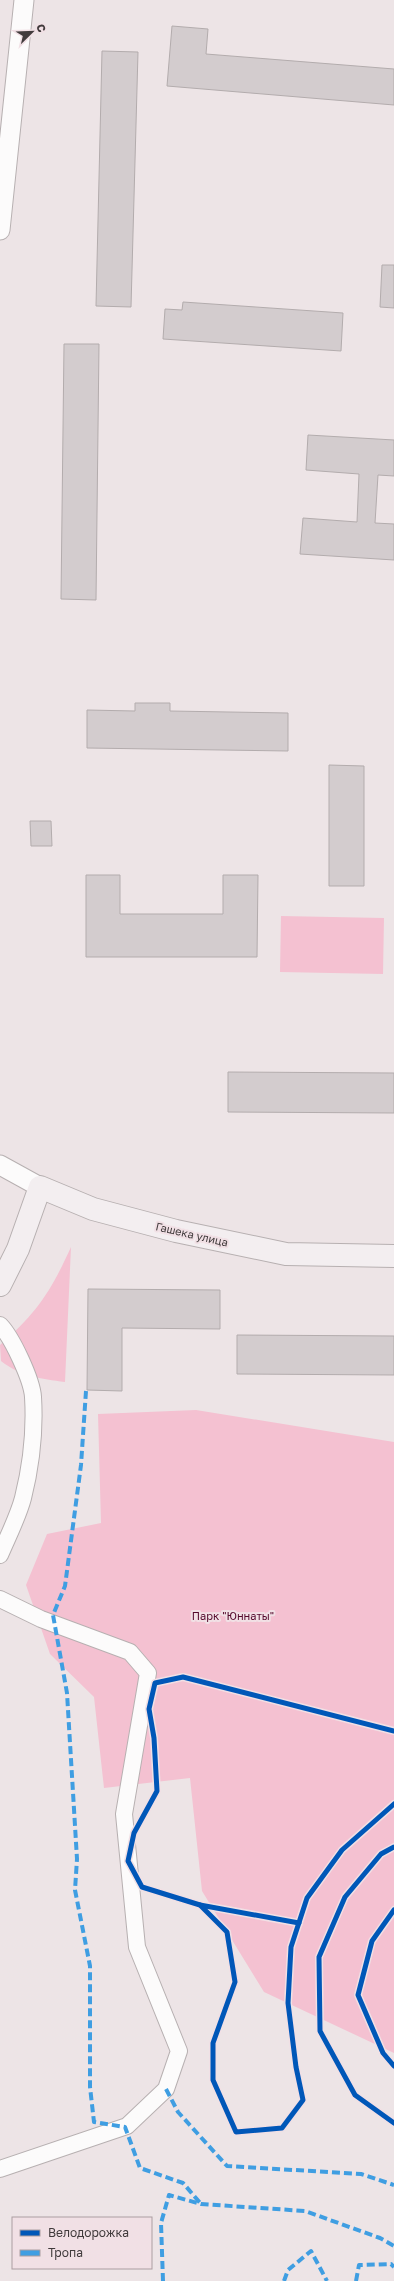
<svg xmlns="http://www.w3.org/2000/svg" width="394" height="2281" viewBox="0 0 394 2281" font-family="'Golos Text',sans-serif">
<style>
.green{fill:#f4c1d1}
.building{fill:#d3ccce;stroke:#b3acad}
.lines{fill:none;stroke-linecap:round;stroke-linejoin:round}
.minor-casing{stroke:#b7b0b1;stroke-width:18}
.tertiary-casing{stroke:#b7b0b1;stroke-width:21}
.secondary-casing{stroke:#b7b0b1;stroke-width:24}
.minor{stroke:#fcfbfb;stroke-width:16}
.tertiary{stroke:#fcfbfb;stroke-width:19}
.secondary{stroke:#f3eef0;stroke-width:22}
.quiet{stroke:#3f9ee2;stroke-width:4;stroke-dasharray:8 4;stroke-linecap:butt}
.cycleway-casing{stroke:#f1e0e5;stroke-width:8}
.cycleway{stroke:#0057b8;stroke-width:5}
.labels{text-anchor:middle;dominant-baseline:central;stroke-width:4;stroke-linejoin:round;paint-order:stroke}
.street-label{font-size:11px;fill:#413b3c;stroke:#f1e0e5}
.park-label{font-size:11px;fill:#550a2d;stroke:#f1e0e5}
</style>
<rect width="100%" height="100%" fill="#ede4e6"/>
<!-- green -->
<g class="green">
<polygon points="281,916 384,918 383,974 280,972"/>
<path d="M71 1247 65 1382C41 1379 20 1376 1 1361L0 1345C37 1313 51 1291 71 1247Z"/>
<polygon points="196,1410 394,1442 394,2053 264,1992 202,1891 190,1778 104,1788 94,1697 50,1654 26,1585 47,1534 101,1523 98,1414"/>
</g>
<!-- building -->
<g class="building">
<polygon points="172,26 208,29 206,54 394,69 394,105 167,86"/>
<polygon points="102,51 138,52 131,307 96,306"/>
<polygon points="382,265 394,265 394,308 380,307"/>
<polygon points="183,302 343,313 341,351 163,339 165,309 182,310"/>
<polygon points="64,344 99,344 96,600 61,599"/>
<polygon points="308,435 394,440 394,476 378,475 375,523 394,524 394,560 300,554 303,518 357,522 359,474 306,470"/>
<polygon points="135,703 170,703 170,711 288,713 288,751 87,748 87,710 135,711"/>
<polygon points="329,765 364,766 364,886 329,886"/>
<polygon points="30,821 51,821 52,846 31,846"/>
<polygon points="86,875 120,875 120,914 223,914 223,875 258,875 257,957 86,957"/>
<polygon points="228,1072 394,1073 394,1113 228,1112"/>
<polygon points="88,1289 220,1290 220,1329 122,1328 122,1391 87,1390"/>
<polygon points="237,1335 394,1336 394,1375 237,1374"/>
</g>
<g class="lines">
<!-- minor casing -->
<g class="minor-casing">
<g id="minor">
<path d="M0 1325C12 1337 32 1380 33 1397 35 1429 31 1466 23 1498 18 1517 8 1536 0 1555"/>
<polyline points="0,1599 41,1619 130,1652 148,1673 124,1814 137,1947 179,2051 166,2089 127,2126 0,2169"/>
</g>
</g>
<!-- tertiary casing -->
<g class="tertiary-casing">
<g id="tertiary">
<polyline points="0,230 24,0"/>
<polyline points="0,1165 40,1187"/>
</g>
</g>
<!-- secondary casing -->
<g class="secondary-casing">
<polyline id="secondary" points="0,1285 18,1249 40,1187 93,1209 176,1231 286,1254 394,1256"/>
</g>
<!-- minor -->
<use href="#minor" class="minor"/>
<!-- tertiary -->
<use href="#tertiary" class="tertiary"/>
<!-- secondary -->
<use href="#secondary" class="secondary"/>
<!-- quiet -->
<g class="quiet">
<polyline points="86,1391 81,1465 65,1586 53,1615 67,1693 77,1859 75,1890 90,1966 90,2087 94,2122 125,2127 140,2168 183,2183 201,2204"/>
<polyline points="166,2089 178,2112 227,2166 361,2174 394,2185"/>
<polyline points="163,2281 161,2223 169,2195 201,2204 305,2211 380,2238 394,2246"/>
<polyline points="284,2281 288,2270 311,2251 327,2281"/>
<polyline points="356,2281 359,2265 391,2264 394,2267"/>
</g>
<!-- cycleway casing -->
<g class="cycleway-casing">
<g id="cycleway">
<polyline points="394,1731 183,1677 155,1683 149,1709 154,1738 157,1791 134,1833 128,1861 142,1887 200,1905 227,1932 235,1982 213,2043 213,2080 236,2132 282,2128 303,2100 296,2067 288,2003 291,1947 307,1898 342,1850 394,1804"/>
<polyline points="394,1847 381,1854 345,1897 319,1957 320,2031 355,2095 394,2123"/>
<polyline points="200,1905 299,1923"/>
<polyline points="394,1910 372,1941 358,1995 383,2053 394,2066"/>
</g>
</g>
<!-- cycleway -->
<use href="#cycleway" class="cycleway"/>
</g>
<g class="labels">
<!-- street labels -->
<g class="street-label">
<text transform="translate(192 1234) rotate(13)">Гашека улица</text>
</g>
<!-- park labels -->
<g class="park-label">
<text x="233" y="1615">Парк "Юннаты"</text>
</g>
</g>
<!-- legend -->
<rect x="12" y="2217" width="140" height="52" fill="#f1e0e5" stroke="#ab9ea1"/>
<rect x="20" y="2230" width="20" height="6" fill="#0057b8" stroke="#ab9ea1"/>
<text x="48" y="2237" font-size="12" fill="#413b3c">Велодорожка</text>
<rect x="20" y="2250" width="20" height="6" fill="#3f9ee2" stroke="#ab9ea1"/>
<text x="48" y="2257" font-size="12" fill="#413b3c">Тропа</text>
<!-- north arrow -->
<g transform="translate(32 32) rotate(67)" stroke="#f1e0e5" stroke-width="3" paint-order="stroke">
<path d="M0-3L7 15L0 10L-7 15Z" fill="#413b3c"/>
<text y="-6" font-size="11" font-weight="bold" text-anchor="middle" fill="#413b3c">С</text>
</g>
</svg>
